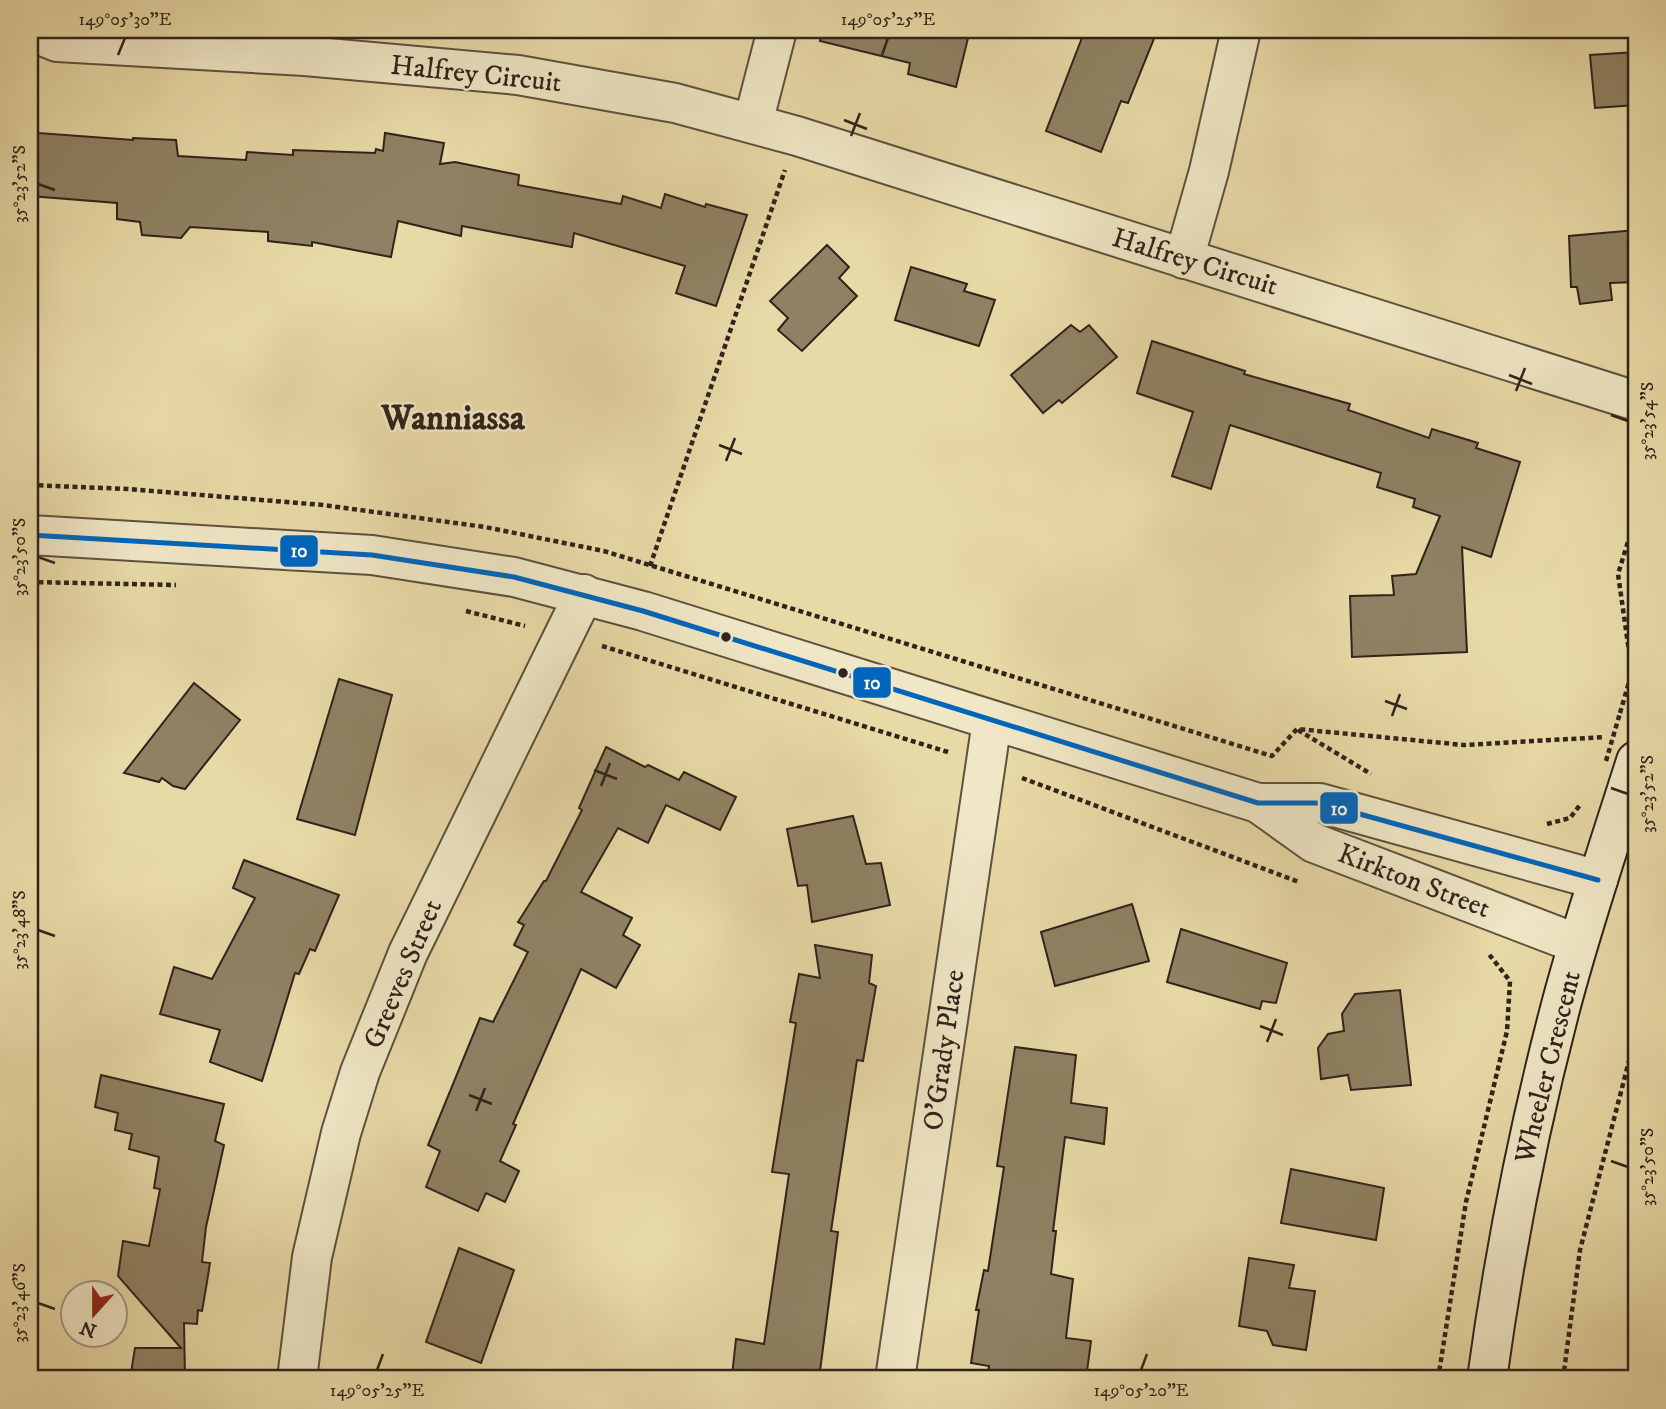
<svg xmlns="http://www.w3.org/2000/svg" width="1666" height="1409" viewBox="0 0 1666 1409" font-family="'IM FELL DW Pica',serif">
<style>
.building{fill:#8f8264;stroke:#2f231c;stroke-width:2}
.lines{fill:none;stroke-linecap:round;stroke-linejoin:round}
.street-casing{stroke:#5d513f;stroke-width:42}
.secondary-casing{stroke:#2f231c;stroke-width:42}
.path{stroke:#2f231c;stroke-width:4.5;stroke-dasharray:5 3.5;stroke-linecap:butt}
.street{stroke:#f0e7c6;stroke-width:38}
.secondary{stroke:#f0e7c6;stroke-width:38}
.path-bridge{stroke:#2f231c;stroke-width:4.5;stroke-dasharray:5 3.5;stroke-linecap:butt}
.bus-1-casing{stroke:#f0e7c6;stroke-width:10}
.bus-1{stroke:#0065bd;stroke-width:5}
.ticks{fill:none;stroke:#2f231c;stroke-width:2.5}
.bus-dot{fill:#2f231c;stroke:#f0e7c6;stroke-width:2.5}
.labels{text-anchor:middle;dominant-baseline:central;stroke-width:5;stroke-linejoin:round;paint-order:stroke}
.street-label{font-size:28px;fill:#2f231c;stroke:#f0e7c6}
.district-label{font-size:35px;font-weight:bold;fill:#2f231c;stroke:#f0e7c6}
.line-badge{stroke:#f0e7c6;stroke-width:2.5}
.badge-label{font-size:19px;text-anchor:middle;font-weight:bold;fill:#fff}
.neatline{fill:none;stroke:#2f231c;stroke-width:2.5}
.ticks-label{font-size:18px;text-anchor:middle;fill:#2f231c}
</style>
<rect width="100%" height="100%" fill="#e8daa7"/>
<filter id="stains"><feTurbulence type="fractalNoise" baseFrequency=".00286" numOctaves="4"/><feColorMatrix values="0 0 0 0 .2 0 0 0 0 .09 0 0 0 0 .02 0 0 0 .5 -.17"/></filter>
<radialGradient id="worn" r=".72"><stop offset=".6" stop-color="#630" stop-opacity="0"/><stop offset="1" stop-color="#630" stop-opacity=".3"/></radialGradient>
<!-- building -->
<g class="building">
<polygon points="822,30 970,30 956,87 908,74 910,63 820,41"/>
<polygon points="1085,30 1138,30 1155,36 1128,103 1121,101 1101,152 1046,131"/>
<polygon points="1636,52 1636,105 1595,108 1590,55"/>
<polygon points="38,133 133,140 133,138 176,140 178,156 246,160 247,152 293,155 293,150 375,153 376,149 383,151 385,133 444,143 440,164 455,162 519,175 518,185 621,204 623,196 661,208 665,194 705,207 706,204 747,215 716,306 676,293 685,266 574,233 572,247 462,226 461,236 398,221 391,257 312,242 312,246 268,241 268,232 190,227 181,238 142,235 140,222 117,219 117,203 30,196 30,149 37,150"/>
<polygon points="1636,230 1636,282 1610,283 1612,300 1580,304 1577,287 1571,287 1569,236"/>
<polygon points="827,245 849,267 839,278 857,296 802,351 778,330 788,318 770,301"/>
<polygon points="911,267 967,284 964,291 995,300 979,346 895,320"/>
<polygon points="1071,325 1080,332 1089,325 1117,357 1062,403 1059,400 1043,413 1011,375"/>
<polygon points="1152,341 1245,371 1244,374 1350,404 1348,410 1429,438 1432,429 1478,443 1476,448 1520,462 1491,557 1462,547 1467,652 1352,657 1350,596 1394,595 1392,576 1416,574 1440,516 1413,507 1415,499 1377,487 1381,473 1230,425 1211,489 1172,476 1193,412 1137,393"/>
<polygon points="339,679 392,695 355,835 297,819"/>
<polygon points="194,683 240,720 185,789 173,786 162,778 159,782 124,773"/>
<polygon points="606,747 645,767 648,765 679,780 684,772 736,797 720,830 666,805 648,843 618,828 581,892 632,918 623,935 640,945 616,988 581,969 513,1124 516,1125 500,1161 519,1171 505,1202 486,1193 478,1211 426,1187 440,1151 428,1145 480,1018 493,1022 528,952 514,945 524,925 518,922 544,881 546,881 582,810 579,808"/>
<polygon points="853,816 866,864 881,863 890,905 812,922 807,885 798,886 787,829"/>
<polygon points="244,860 339,895 315,951 310,949 299,974 295,973 262,1081 210,1062 220,1030 160,1014 174,967 212,979 255,898 233,888"/>
<polygon points="1132,904 1149,961 1055,986 1041,932"/>
<polygon points="1181,929 1287,963 1276,1003 1262,1001 1260,1009 1167,982"/>
<polygon points="815,945 872,955 869,983 876,986 863,1061 857,1060 831,1231 838,1232 819,1379 748,1379 732,1376 736,1339 764,1344 789,1174 772,1172 796,1023 790,1022 799,974 820,978"/>
<polygon points="1400,990 1411,1085 1351,1090 1348,1075 1321,1079 1318,1048 1328,1034 1344,1031 1342,1014 1355,994"/>
<polygon points="1015,1047 1076,1055 1071,1103 1107,1108 1104,1144 1065,1137 1053,1231 1056,1231 1051,1274 1073,1279 1066,1338 1091,1341 1086,1379 987,1379 989,1366 971,1363 979,1310 976,1310 984,1270 988,1271 1004,1167 997,1166"/>
<polygon points="101,1075 224,1104 215,1141 224,1145 206,1227 202,1262 210,1263 206,1288 202,1311 198,1310 197,1324 184,1323 185,1379 130,1379 135,1348 181,1348 118,1276 123,1241 149,1246 160,1189 154,1188 159,1157 129,1149 132,1134 115,1130 118,1113 95,1107"/>
<polygon points="1291,1169 1384,1188 1376,1240 1281,1223"/>
<polygon points="459,1248 514,1270 481,1363 426,1342"/>
<polygon points="1249,1258 1294,1265 1289,1288 1315,1291 1306,1350 1273,1345 1267,1331 1239,1326"/>
</g>
<g class="lines">
<!-- street casing -->
<g class="street-casing">
<g id="street">
<polyline points="30,31 57,42 305,56 518,75 675,103 797,136 1636,401"/>
<polyline points="753,123 777,30"/>
<polyline points="1184,259 1209,171 1241,30"/>
<polyline points="30,535 372,555 514,577 643,611 1258,803 1320,803 1598,880"/>
<polyline points="1258,803 1314,843 1578,944"/>
<polyline points="297,1379 312,1257 341,1133 360,1072 408,953 584,594"/>
<polyline points="895,1379 992,721"/>
</g>
</g>
<!-- secondary casing -->
<g class="secondary-casing">
<path id="secondary" d="M1487 1379C1504 1255 1528 1131 1560 1009 1582 925 1610 843 1636 761"/>
</g>
<!-- path -->
<g class="path">
<polyline points="30,485 128,489 323,505 485,527 604,551 1272,756 1297,729 1464,745 1605,737"/>
<polyline points="650,566 785,170"/>
<polyline points="30,582 176,585"/>
<polyline points="466,611 525,626"/>
<polyline points="602,646 948,752"/>
<polyline points="1620,713 1632,672 1618,574 1636,516"/>
<polyline points="1298,730 1371,774"/>
<polyline points="1022,778 1299,882"/>
<polyline points="1547,824 1570,818 1580,805"/>
<polyline points="1438,1379 1466,1202 1507,1031 1510,981 1488,953"/>
<polyline points="1563,1379 1580,1250 1636,1034"/>
</g>
<!-- street -->
<use href="#street" class="street"/>
<!-- secondary -->
<use href="#secondary" class="secondary"/>
<!-- path-bridge -->
<polyline class="path-bridge" points="1606,761 1620,713"/>
<!-- bus-1 casing -->
<g class="bus-1-casing">
<polyline id="bus-1" points="30,535 372,555 514,577 643,611 1258,803 1320,803 1598,880"/>
</g>
<!-- bus-1 -->
<use href="#bus-1" class="bus-1"/>
</g>
<!-- ticks -->
<path class="ticks" d="M118 55 125 38M882 55 888 38M844 120 867 129M851 136 860 113M38 184 55 190M1509 375 1532 384M1516 391 1525 368M1611 415 1628 421M719 445 742 454M726 461 735 438M38 557 55 563M1385 701 1407 709M1392 716 1400 694M594 770 617 779M601 786 610 763M1611 788 1628 794M38 930 55 936M1260 1026 1283 1035M1267 1042 1276 1019M469 1095 492 1104M476 1111 485 1088M1611 1161 1628 1167M38 1303 55 1309M377 1370 383 1354M1141 1370 1147 1354"/>
<!-- markers -->
<g class="bus-dot">
<circle cx="726" cy="637" r="6"/>
<circle cx="843" cy="673" r="6"/>
</g>
<g class="labels">
<!-- street labels -->
<g class="street-label">
<text transform="translate(476 74) rotate(6)">Halfrey Circuit</text>
<text transform="translate(1195 262) rotate(17)">Halfrey Circuit</text>
<text transform="translate(1414 881) rotate(21)">Kirkton Street</text>
<text transform="translate(403 974) rotate(-67)">Greeves Street</text>
<text transform="translate(944 1050) rotate(-82)">O'Grady Place</text>
<text transform="translate(1548 1067) rotate(-76)">Wheeler Crescent</text>
</g>
<!-- district labels -->
<g class="district-label">
<text x="453" y="419">Wanniassa</text>
</g>
</g>
<g class="line-badge">
<rect x="279" y="534" width="40" height="34" rx="7" fill="#0065bd"/>
<rect x="852" y="666" width="40" height="33" rx="7" fill="#0065bd"/>
<rect x="1319" y="791" width="40" height="34" rx="7" fill="#0065bd"/>
</g>
<g class="badge-label">
<text x="299" y="557">10</text>
<text x="872" y="689">10</text>
<text x="1339" y="815">10</text>
</g>
<!-- margin -->
<rect width="1666" height="1409" fill="none" stroke="#e8daa7" stroke-width="77"/>
<!-- north arrow -->
<g transform="translate(94 1314) rotate(201)"><circle r="33" fill="#f0e7c6" stroke="#a39982" stroke-width="2"/>
<path d="M0-5L12 26L0 18L-12 26Z" fill="#8f2418"/>
<text y="-10" font-size="19" font-weight="bold" text-anchor="middle" fill="#2f231c">N</text>
</g>
<rect x="38" y="38" width="1590" height="1332" class="neatline"/>
<g class="ticks-label">
<text x="125" y="25">149°05'30"E</text>
<text x="888" y="25">149°05'25"E</text>
<text transform="translate(19 184) rotate(-90)" y="6">35°23'52"S</text>
<text transform="translate(1647 421) rotate(-90)" y="6">35°23'54"S</text>
<text transform="translate(19 557) rotate(-90)" y="6">35°23'50"S</text>
<text transform="translate(1647 794) rotate(-90)" y="6">35°23'52"S</text>
<text transform="translate(19 930) rotate(-90)" y="6">35°23'48"S</text>
<text transform="translate(1647 1167) rotate(-90)" y="6">35°23'50"S</text>
<text transform="translate(19 1303) rotate(-90)" y="6">35°23'46"S</text>
<text x="377" y="1396">149°05'25"E</text>
<text x="1141" y="1396">149°05'20"E</text>
</g>
<rect width="100%" height="100%" filter="url(#stains)"/>
<rect width="100%" height="100%" fill="url(#worn)"/>
</svg>
